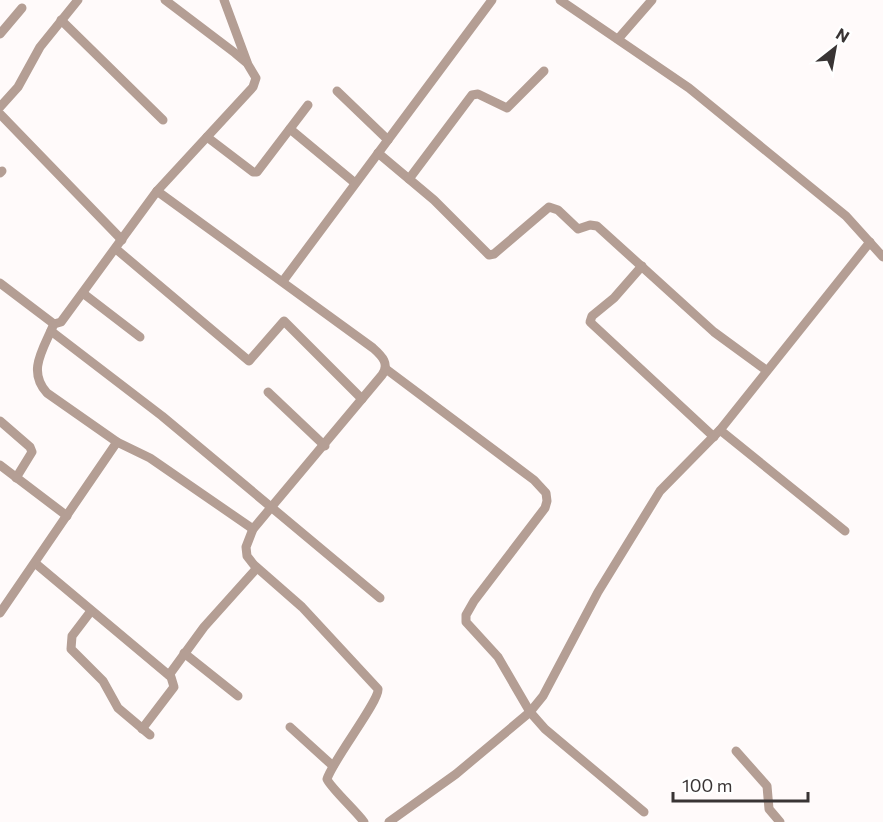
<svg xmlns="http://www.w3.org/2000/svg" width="883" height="822" viewBox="0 0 883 822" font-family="Commissioner,sans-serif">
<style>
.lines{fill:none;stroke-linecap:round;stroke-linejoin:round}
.minor{stroke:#b49e94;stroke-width:9}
</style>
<rect width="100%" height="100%" fill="#fffafa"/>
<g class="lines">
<!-- minor -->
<g class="minor">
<polyline points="224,0 247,62"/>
<polyline points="560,0 689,88 846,216 883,257"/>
<polyline points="61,20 163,120"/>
<polyline points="0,34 22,8"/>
<polyline points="618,39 652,0"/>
<polyline points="337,91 388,140"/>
<polyline points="0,107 18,87 40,47 78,0"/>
<polyline points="0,114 122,240"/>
<polyline points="290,129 355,183"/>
<polyline points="207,137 253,172 257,172 308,105"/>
<polyline points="378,153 434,200 489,255 494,254 549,207 558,210 578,229 590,225 597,226 714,332 766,370"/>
<polyline points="0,173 2,171"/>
<polyline points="409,179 472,95 478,94 507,108 544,71"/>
<path d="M157 191 373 348C382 356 390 364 382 375L253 529 246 547 247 556 254 565 302 607 378 689C380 700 333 760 327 779 329 786 357 812 364 822"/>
<polyline points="116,249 249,361 284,321 362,399"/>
<polyline points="642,266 614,298 592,316 590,322 714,437"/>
<polyline points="283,281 492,0"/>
<polyline points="0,283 54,324 61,322 157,191 253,87 256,78 247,63 235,53 165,0"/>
<polyline points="84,294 140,337"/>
<path d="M53 326C43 350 27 371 47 393L117 442 150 458 253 529"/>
<polyline points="51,331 162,416 380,598"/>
<polyline points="386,369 534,480 546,493 547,501 545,508 474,601 466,615 466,622 498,657 530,712 545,729 644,812"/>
<polyline points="268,392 325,446"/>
<polyline points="0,421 30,447 32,452 16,478"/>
<polyline points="720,430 845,531"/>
<polyline points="0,465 67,516"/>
<polyline points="35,563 171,677 174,687 142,729"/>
<polyline points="91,611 72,636 71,649 103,681 118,708 150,735"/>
<polyline points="0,613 117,442"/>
<polyline points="184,653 238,696"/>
<polyline points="169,675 204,627 257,568"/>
<polyline points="290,727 333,766"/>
<polyline points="736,751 767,786 769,809 780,822"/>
<polyline points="389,822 456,774 530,712 543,696 598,592 660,491 720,430 870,242"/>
</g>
</g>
<!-- north arrow -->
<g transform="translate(835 48) rotate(31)" stroke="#ffffff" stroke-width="4.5" paint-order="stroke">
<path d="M0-4.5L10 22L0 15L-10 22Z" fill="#393434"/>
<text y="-9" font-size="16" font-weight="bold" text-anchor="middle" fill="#393434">N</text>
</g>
<!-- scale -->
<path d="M673 792v9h135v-9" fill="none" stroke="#393434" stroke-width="3"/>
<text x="682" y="792" font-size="18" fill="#393434" stroke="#ffffff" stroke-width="4.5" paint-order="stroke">100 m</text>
</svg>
